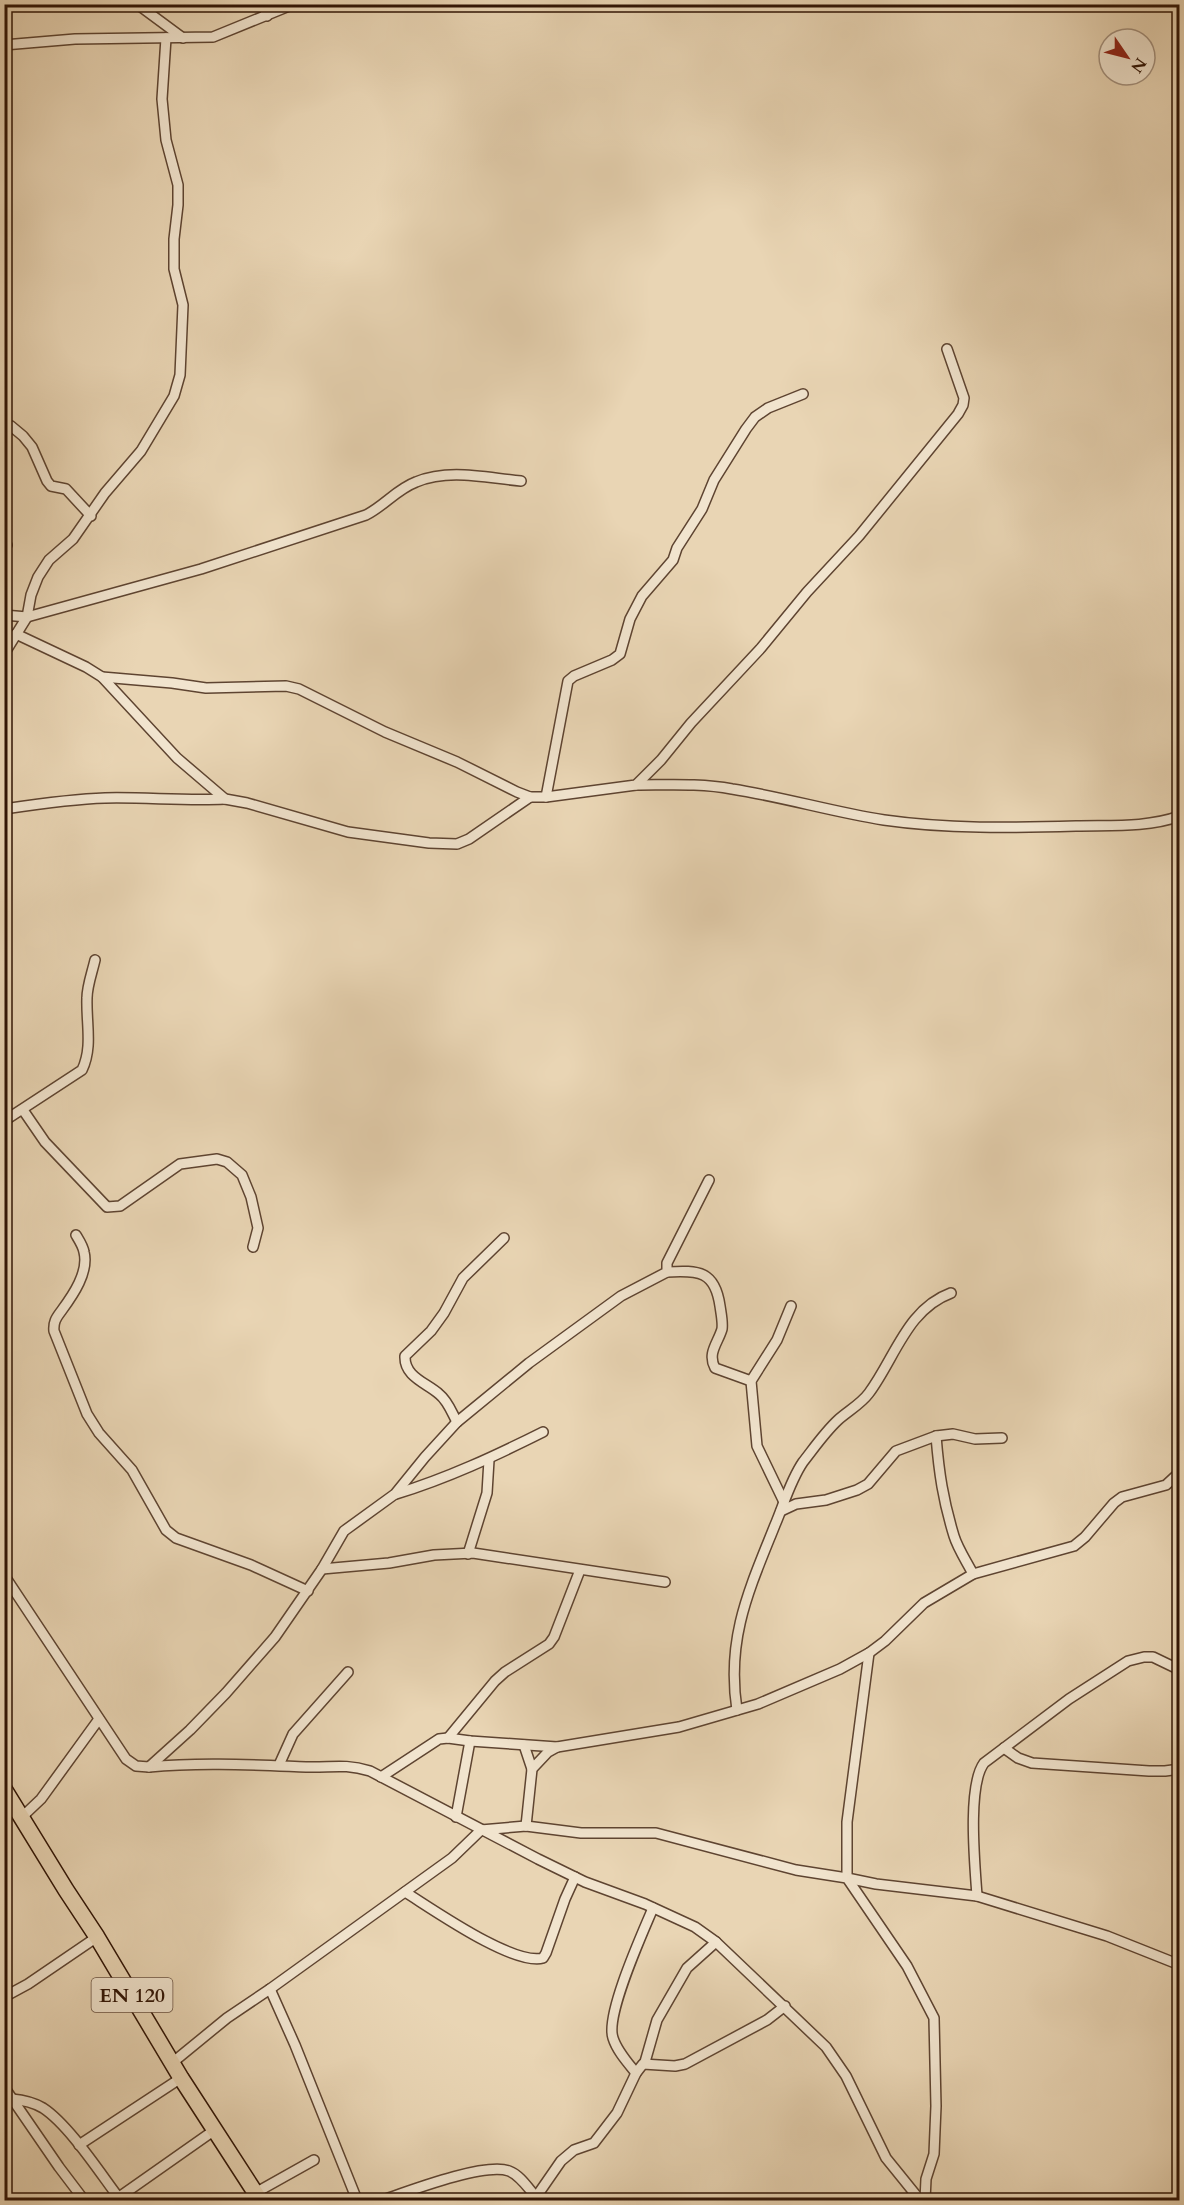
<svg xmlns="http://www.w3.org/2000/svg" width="1184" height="2205" viewBox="0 0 1184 2205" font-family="Cardo,serif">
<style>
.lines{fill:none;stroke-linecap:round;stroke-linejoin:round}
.street-casing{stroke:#5e4431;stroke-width:12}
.primary-casing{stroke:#301405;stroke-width:18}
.street{stroke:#f1e4ce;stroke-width:9}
.primary{stroke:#e9d5b4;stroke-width:15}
.labels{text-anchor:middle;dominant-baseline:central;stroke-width:4.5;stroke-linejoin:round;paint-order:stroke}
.shield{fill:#f1e4ce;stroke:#6a5241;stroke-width:1.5}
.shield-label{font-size:20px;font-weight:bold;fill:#301405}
</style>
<rect width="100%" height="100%" fill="#e9d5b4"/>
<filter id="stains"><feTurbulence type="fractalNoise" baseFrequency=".00333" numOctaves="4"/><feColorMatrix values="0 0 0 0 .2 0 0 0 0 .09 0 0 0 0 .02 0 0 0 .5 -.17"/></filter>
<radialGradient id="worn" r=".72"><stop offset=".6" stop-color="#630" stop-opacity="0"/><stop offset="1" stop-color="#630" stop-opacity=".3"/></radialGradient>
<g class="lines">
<!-- street casing -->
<g class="street-casing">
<g id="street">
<polyline points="137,4 183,38"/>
<polyline points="263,4 267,16"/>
<polyline points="4,45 75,39 213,37 294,4"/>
<polyline points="4,425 11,426 23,436 32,447 47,481 51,486 66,489 91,516"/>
<polyline points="4,540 7,545"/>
<path d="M4 615 27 617 201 569 366 515C384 506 397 489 416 482 449 468 487 478 521 481"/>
<polyline points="16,634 86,667 102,677 177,758 225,799 247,803 348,832 429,843 457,844 469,839 530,797"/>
<polyline points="4,654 27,617 31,595 38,577 49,560 73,539 105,493 141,451 174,396 180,375 183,305 174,269 174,239 178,205 178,185 166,140 162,99 166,38"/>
<polyline points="102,677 172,683 206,688 286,686 299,689 385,732 457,762 517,792 530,797 546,797 636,785 661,760 691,723 761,648 807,592 859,536 958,414 963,405 964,398 947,349"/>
<path d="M636 785C668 785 701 783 732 789 783 797 833 812 884 820 947 829 1012 828 1076 826 1111 825 1146 828 1180 816"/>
<polyline points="546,797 568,681 574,676 612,660 620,654 630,619 642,596 673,560 677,548 702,509 714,480 746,429 755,417 768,408 803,394"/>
<path d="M4 809C38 804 71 799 105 798 145 797 184 801 225 799"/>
<polyline points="23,1110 45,1142 107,1207 120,1206 180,1164 217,1159 227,1162 242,1175 251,1197 258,1228 253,1247"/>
<path d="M4 1121 82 1070C93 1047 86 1023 87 998 87 986 92 973 95 960"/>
<path d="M76 1235C79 1240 83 1246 84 1252 89 1272 73 1295 62 1310 57 1317 53 1321 54 1331L87 1414 99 1433 132 1470 166 1530 176 1538 251 1565 308 1591"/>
<path d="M667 1272C699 1270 715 1271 720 1306 721 1313 723 1322 722 1329 718 1343 707 1353 715 1368L751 1381"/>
<path d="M457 1422C452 1413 448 1401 439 1394 427 1383 404 1377 405 1356L431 1331 444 1313 463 1278 504 1238"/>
<path d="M936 1436C939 1473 943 1500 954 1536 958 1549 967 1562 973 1574"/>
<path d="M396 1494C448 1478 495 1456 543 1432"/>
<polyline points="784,1502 757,1446 751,1381 777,1340 791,1306"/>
<polyline points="781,1511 796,1504 826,1500 857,1490 868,1484 896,1451 936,1436 953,1434 975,1439 1002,1438"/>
<polyline points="468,1554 487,1493 489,1460"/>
<polyline points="322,1569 389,1563 434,1555 473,1553 665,1582"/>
<path d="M4 1575 126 1759 136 1766 149 1767C201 1762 254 1765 306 1767 331 1768 343 1763 370 1771L538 1859 585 1882 645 1904 695 1927 716 1942 826 2047 846 2076 886 2158 920 2200"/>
<polyline points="869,1653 847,1822 847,1878 876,1884 977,1896 1107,1936 1180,1965"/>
<path d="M737 1710C726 1638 749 1590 775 1525 784 1504 790 1481 803 1462 814 1448 825 1432 838 1420 848 1411 861 1404 869 1393 895 1358 907 1309 951 1293"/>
<polyline points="448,1738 495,1681 505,1672 549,1644 554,1637 580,1570"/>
<polyline points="524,1745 532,1769"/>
<polyline points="1004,1748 1018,1758 1032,1763 1149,1771 1165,1771 1180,1769"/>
<polyline points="279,1765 293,1734 348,1672"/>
<polyline points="149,1767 190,1730 226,1693 275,1637 322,1569 344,1531 395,1494 425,1457 457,1422 529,1363 621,1296 667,1272 667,1263 709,1180"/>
<polyline points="381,1777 439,1739 448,1738 470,1741 557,1747 679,1727 758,1704 840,1669 869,1653 885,1641 924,1603 973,1574 1074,1546 1085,1537 1114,1503 1122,1497 1166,1485 1180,1472"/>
<polyline points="22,1817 41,1799 99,1719"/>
<polyline points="456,1817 470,1741"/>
<polyline points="526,1826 532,1769 548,1752 557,1747"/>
<path d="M405 1892C431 1908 513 1966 543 1958L546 1953 565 1899 575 1877"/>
<path d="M977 1896C975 1866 967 1786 984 1763L1069 1699 1128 1661 1144 1657H1153L1180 1670"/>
<polyline points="270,1989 295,2045 357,2200"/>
<polyline points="4,1997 28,1984 97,1937"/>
<polyline points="645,2062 657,2020 687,1968 716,1942"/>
<polyline points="172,2063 227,2018 270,1989 452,1858 481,1830 526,1826 581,1833 656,1833 796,1870 847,1878 907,1966 934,2018 936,2106 934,2154 926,2179 925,2200"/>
<path d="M636 2073C628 2063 617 2051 613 2038 605 2015 643 1932 653 1908"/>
<polyline points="4,2087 59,2167 84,2200"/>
<path d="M12 2099C23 2100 33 2102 43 2108 69 2125 100 2173 119 2198"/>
<polyline points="79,2145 181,2078"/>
<polyline points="255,2193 314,2160"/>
<polyline points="115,2200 216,2129"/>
<path d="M383 2200C409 2191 485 2162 509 2171 520 2175 528 2188 536 2197"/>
<polyline points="534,2200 561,2161 574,2150 594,2143 617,2113 636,2073 643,2064 675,2066 685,2064 767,2020 785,2006"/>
</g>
</g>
<!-- primary casing -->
<g class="primary-casing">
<polyline id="primary" points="4,1789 66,1890 97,1937 181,2078 260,2200"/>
</g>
<!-- street -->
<use href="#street" class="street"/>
<!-- primary -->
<use href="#primary" class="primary"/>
</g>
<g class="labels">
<!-- shield labels -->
<rect class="shield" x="91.5" y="1978" width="81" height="34" rx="4.5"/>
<g class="shield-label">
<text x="132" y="1995">EN 120</text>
</g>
</g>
<!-- margin -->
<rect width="1184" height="2205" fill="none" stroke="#e9d5b4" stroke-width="24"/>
<rect x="6" y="6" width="1172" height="2193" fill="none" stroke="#301405" stroke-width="3"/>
<rect x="12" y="12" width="1160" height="2181" fill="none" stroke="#301405" stroke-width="1.5"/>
<!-- north arrow -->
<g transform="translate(1127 57) rotate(125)"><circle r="28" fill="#f1e4ce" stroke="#a4917e" stroke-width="1.5"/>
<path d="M0-4.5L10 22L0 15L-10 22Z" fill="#8f2418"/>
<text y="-9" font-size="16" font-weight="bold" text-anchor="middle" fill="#301405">N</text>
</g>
<rect width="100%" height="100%" filter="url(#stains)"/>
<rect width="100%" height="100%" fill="url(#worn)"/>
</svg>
